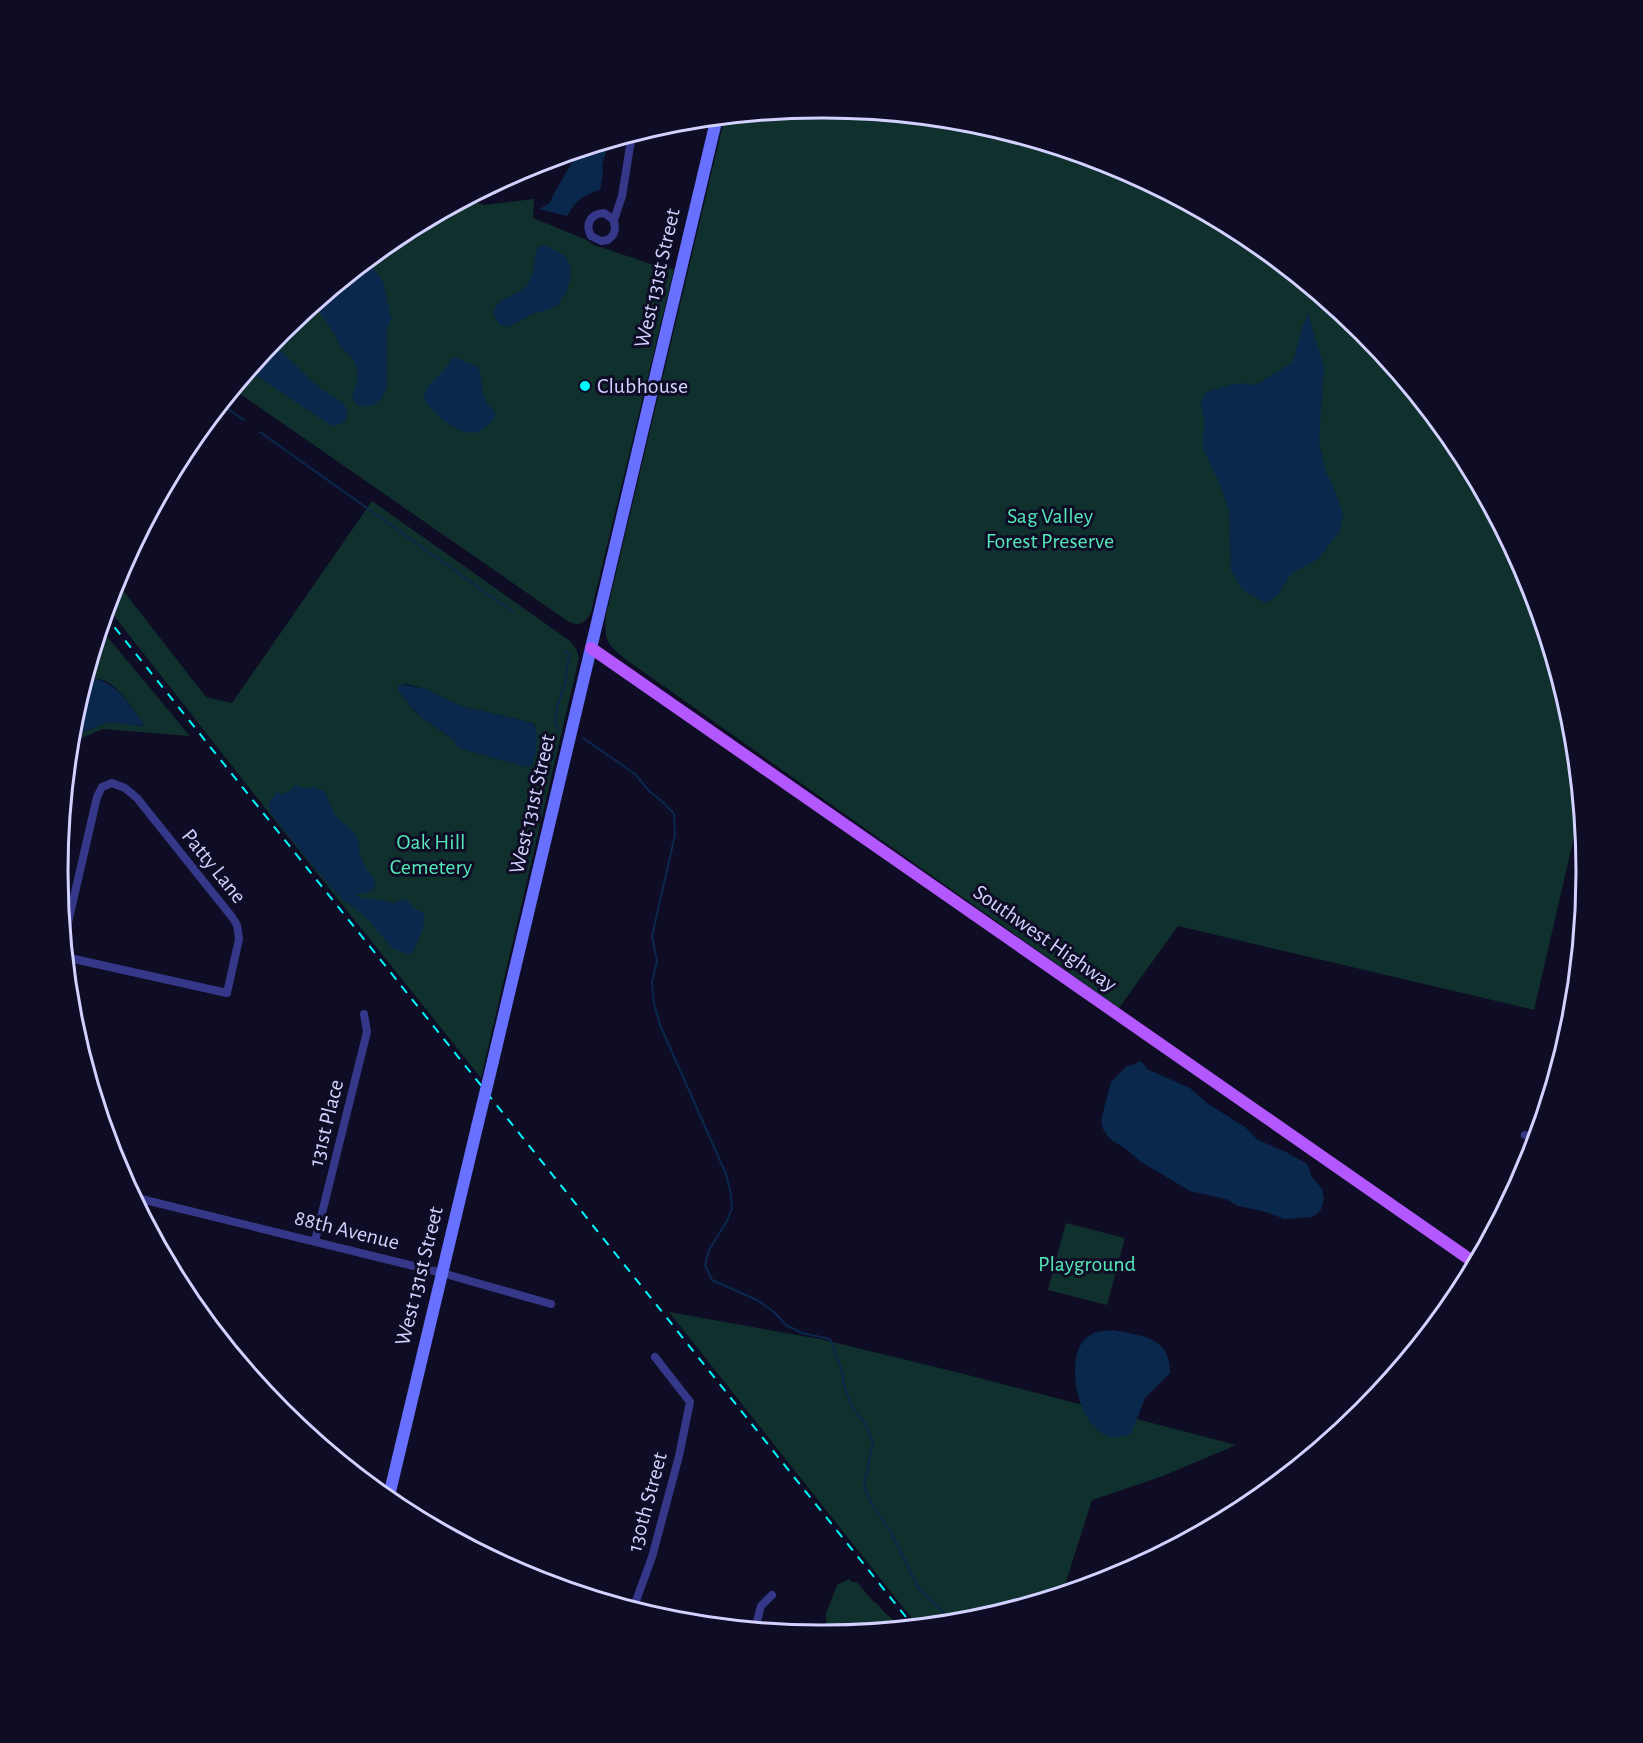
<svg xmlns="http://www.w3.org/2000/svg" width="1643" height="1743" viewBox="0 0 1643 1743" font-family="'Alegreya Sans',sans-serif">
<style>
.green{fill:#0f302c;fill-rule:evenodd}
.water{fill:#0a284c}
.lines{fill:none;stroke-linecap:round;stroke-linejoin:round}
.stream{stroke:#0a284c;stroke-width:2}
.street{stroke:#353888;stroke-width:8}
.secondary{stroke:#6871ff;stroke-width:12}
.primary{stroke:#b358ff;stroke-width:12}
.rail{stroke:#00f9fc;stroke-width:2;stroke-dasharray:9 8;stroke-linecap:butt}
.secondary-bridge{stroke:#6871ff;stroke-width:12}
.poi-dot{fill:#00f9fc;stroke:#0f0d26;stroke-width:2}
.labels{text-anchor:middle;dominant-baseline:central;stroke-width:6;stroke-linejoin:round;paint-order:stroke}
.street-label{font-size:22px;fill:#d3d1ff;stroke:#0f0d26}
.poi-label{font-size:22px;fill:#d3d1ff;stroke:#0f0d26;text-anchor:start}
.park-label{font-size:22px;fill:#55e8b7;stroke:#0f0d26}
.rim{fill:none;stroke:#d3d1ff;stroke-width:3}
</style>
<rect width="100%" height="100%" fill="#0f0d26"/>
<!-- green -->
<g class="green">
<path d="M822 107 971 122 1114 165 1247 236 1362 331 1457 447 1528 579 1571 723 1580 811 1534 1010 1178 926 1119 1008 628 661C607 644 604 643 606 615L725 116Z"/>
<path d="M466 199 484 205 534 199 533 218 587 240 594 245 657 266 674 269 591 612C586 622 580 627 569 622L233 389 281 331 397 236Z"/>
<path d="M372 501 570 641 576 649 579 658 481 1078 269 813 107 607 115 580 206 697 232 703ZM407 684 426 689 461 706 533 723 535 725 536 748 532 765 523 766 462 749 453 739 421 717 413 709 401 694 398 686Z"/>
<path d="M100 628 190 736 103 729 70 743V737L106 723H115L143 726 144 725C135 711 123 692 109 683 102 679 94 678 86 676Z"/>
<polygon points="1066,1223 1125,1238 1107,1305 1048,1290"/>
<polygon points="669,1312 820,1339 960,1373 1236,1445 1163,1476 1092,1500 1062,1594 970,1621 918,1626"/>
<path d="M849 1579 852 1582H857L873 1601C879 1604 880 1608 885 1613 891 1618 896 1621 901 1628L827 1635 826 1614 837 1585Z"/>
</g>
<!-- water -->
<g class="water">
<path d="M600 144H604L607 149 602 165 603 174 600 190C582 196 577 199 567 216L539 209 550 203 552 197 579 150Z"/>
<path d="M538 246H547L565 256 570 265 571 275 566 294 561 299 559 304 551 309 532 314 509 327 500 325 493 314C495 298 515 297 525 287 536 276 533 259 538 246Z"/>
<path d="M367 260 383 281 390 314 392 317 387 328V386C383 402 372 411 356 404L352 398 357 379V369L354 361 338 343 336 336 318 310 315 303Z"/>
<polygon points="1308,312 1316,342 1324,365 1319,441 1326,472 1336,493 1343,515 1340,531 1318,559 1291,574 1277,596 1265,603 1243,590 1231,571 1229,510 1218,480 1203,449 1204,421 1201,404 1205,392 1239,383 1256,385 1293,362 1301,331"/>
<path d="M271 344C289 356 303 374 320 388 328 395 341 398 346 408 352 419 341 425 332 426L279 391 249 370Z"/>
<path d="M454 357 478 367C483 377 480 390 485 400 487 405 496 408 495 415 495 419 490 424 487 426 468 446 437 417 425 401 421 386 437 380 445 369 449 364 449 361 454 357Z"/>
<path d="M86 676C118 683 125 698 143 723V726L115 723H106L70 737 72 722Z"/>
<path d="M401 684 426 689 461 706 533 723C540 735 536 752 532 765L528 767 523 766 462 749 456 745 453 739 421 717 408 703 398 690V686Z"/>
<path d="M296 785 303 788 314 787 325 792C328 798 330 807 334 813 340 822 351 826 356 836 360 842 358 848 360 854 361 857 366 869 368 871 373 878 378 882 373 891L357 894 356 896C368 901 381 898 393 903L405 899 411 904 414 909C417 910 421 911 423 913 429 920 415 950 410 955L392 948 365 916 342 899 313 866 270 812 268 804 277 792 280 794C288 794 290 790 296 785Z"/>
<polygon points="1139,1061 1142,1062 1147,1069 1190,1088 1208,1104 1245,1127 1258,1140 1286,1152 1307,1164 1312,1177 1322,1189 1324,1199 1321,1210 1316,1215 1311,1217 1284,1219 1266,1212 1238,1206 1226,1199 1190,1191 1141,1162 1126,1149 1110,1139 1103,1129 1101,1120 1111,1082 1127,1066 1135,1064"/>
<path d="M1112 1330C1142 1336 1170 1336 1170 1373L1145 1398 1131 1434C1124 1437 1117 1438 1108 1436 1076 1426 1060 1346 1094 1333 1099 1331 1107 1331 1112 1330Z"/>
</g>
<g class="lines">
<!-- stream -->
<g class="stream">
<polyline points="221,404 244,420"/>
<polyline points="260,432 513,612"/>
<polyline points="558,728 555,724 557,707 565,684 569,655 565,651"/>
<polyline points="583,738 635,774 650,792 664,803 674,814 675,835 652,936 657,961 652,982 654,1004 660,1025 726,1174 731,1194 732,1208 727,1221 709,1250 705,1265 712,1280 757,1300 773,1311 786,1325 802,1333 830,1339 841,1368 845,1389 851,1404 865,1424 873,1441 864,1486 871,1503 892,1534 919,1589 955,1623"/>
</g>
<!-- street -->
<g class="street">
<path d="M614 220 604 213C590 214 585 224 591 236L601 241 608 240 613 235 615 230 614 220 622 196 632 134"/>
<polyline points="64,940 97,797 102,787 112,783 125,788 137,798 232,917 237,925 239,939 227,993 65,957"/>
<polyline points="1525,1135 1536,1138"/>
<polyline points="133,1197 442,1273 551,1304"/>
<polyline points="315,1241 367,1032 364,1014"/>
<polyline points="633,1609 652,1557 679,1456 690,1402 655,1357"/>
<polyline points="755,1629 761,1606 772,1595"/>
</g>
<!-- secondary -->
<g class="secondary">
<polyline points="493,1061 717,117"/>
<polyline points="388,1500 477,1127"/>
</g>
<!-- primary -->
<polyline class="primary" points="591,648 1475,1263"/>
<!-- rail -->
<polyline class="rail" points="104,614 914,1627"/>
<!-- secondary-bridge -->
<polyline class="secondary-bridge" points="477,1127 493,1061"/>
</g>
<!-- markers -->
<circle class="poi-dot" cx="585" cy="386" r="6"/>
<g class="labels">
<!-- street labels -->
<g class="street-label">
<text transform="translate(657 278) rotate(-77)">West 131st Street</text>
<text transform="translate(532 804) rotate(-77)">West 131st Street</text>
<text transform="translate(214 866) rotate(51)">Patty Lane</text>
<text transform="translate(1045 938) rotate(35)">Southwest Highway</text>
<text transform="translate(326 1123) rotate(-76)">131st Place</text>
<text transform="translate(347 1230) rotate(14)">88th Avenue</text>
<text transform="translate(419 1276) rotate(-76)">West 131st Street</text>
<text transform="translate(647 1502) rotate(-75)">130th Street</text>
</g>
<!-- poi labels -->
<g class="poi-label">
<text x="597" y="386">Clubhouse</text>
</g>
<!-- park labels -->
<g class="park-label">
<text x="1050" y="516">Sag Valley<tspan x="1050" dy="25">Forest Preserve</tspan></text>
<text x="431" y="842">Oak Hill<tspan x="431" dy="25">Cemetery</tspan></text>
<text x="1087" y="1264">Playground</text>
</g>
</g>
<!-- crop -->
<path d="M0 0H1643V1743H0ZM821 118H823A753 753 0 0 1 1576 871V872A753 753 0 0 1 823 1625H821A753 753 0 0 1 68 872V871A753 753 0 0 1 821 118Z" fill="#0f0d26" fill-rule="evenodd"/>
<path class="rim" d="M821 118H823A753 753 0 0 1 1576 871V872A753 753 0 0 1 823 1625H821A753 753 0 0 1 68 872V871A753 753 0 0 1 821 118Z"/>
</svg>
